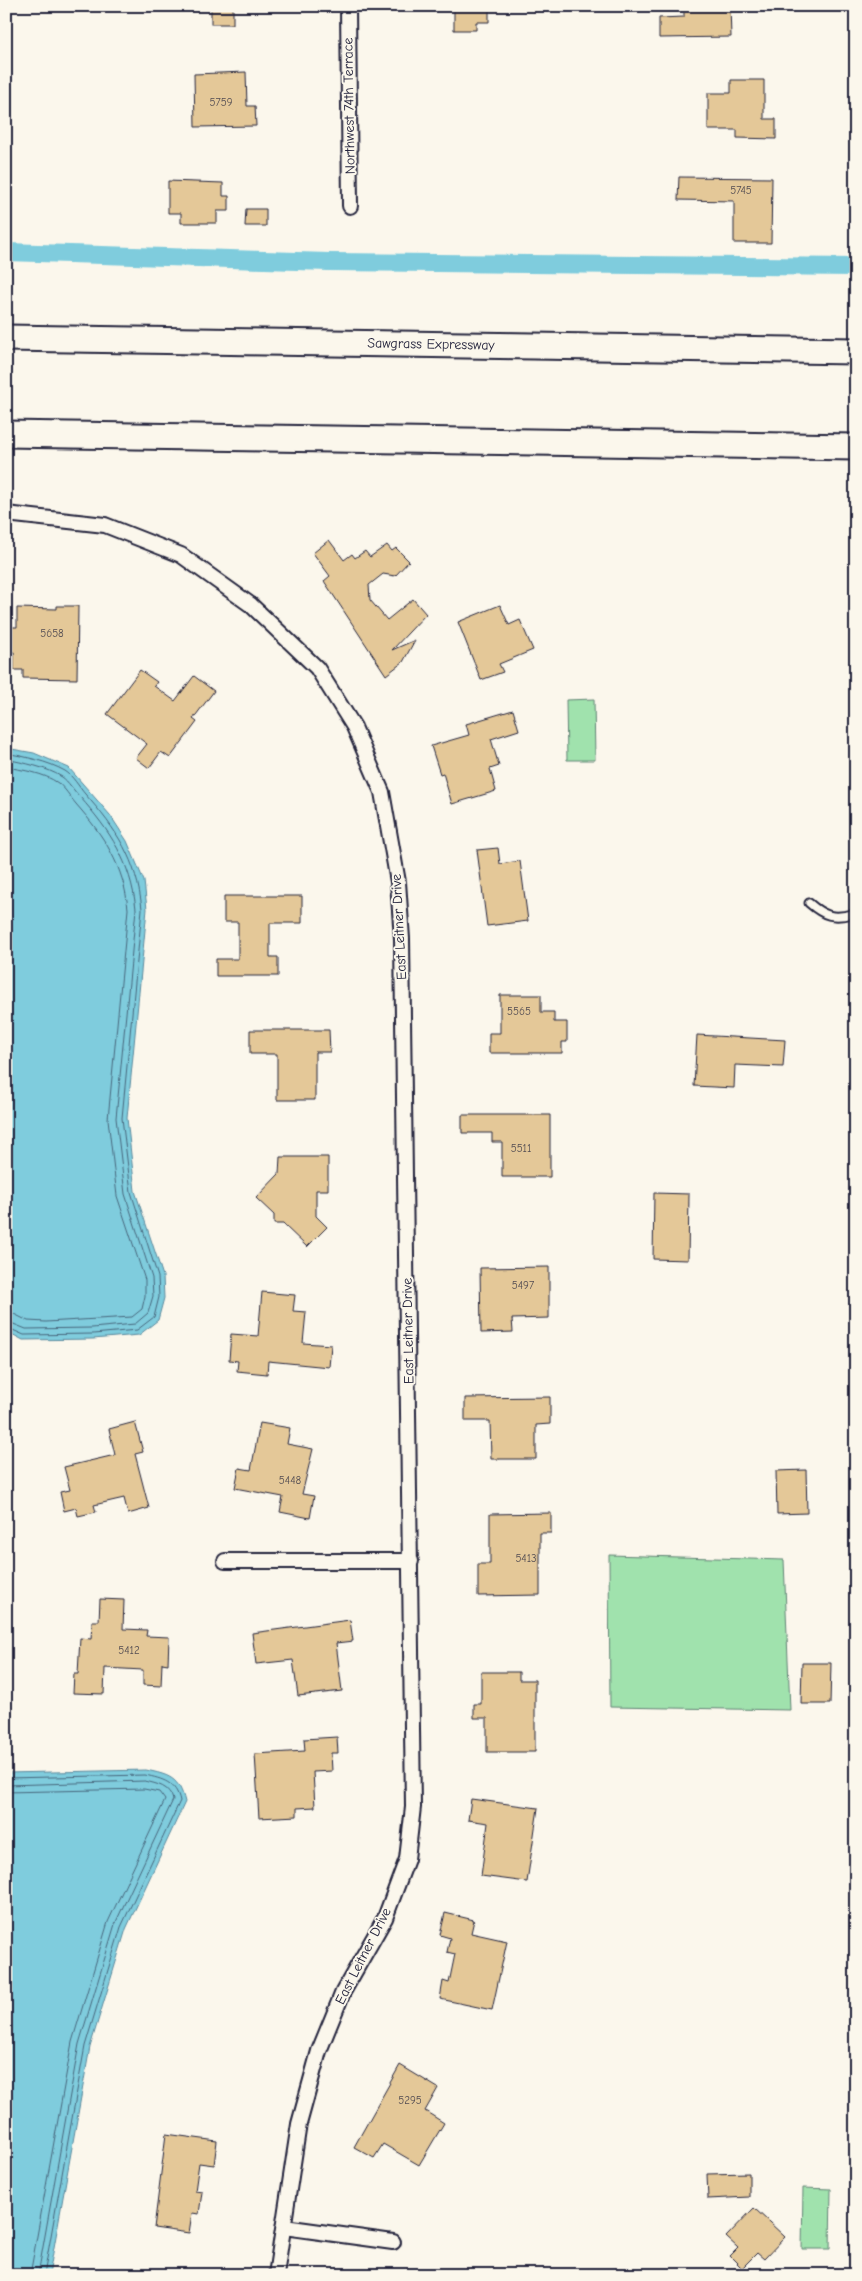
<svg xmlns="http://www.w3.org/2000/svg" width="862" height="2281" viewBox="0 0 862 2281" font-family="'Comic Neue',sans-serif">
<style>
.green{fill:#a0e2ad;stroke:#618274}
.water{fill:#7fccdd;stroke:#5a889c}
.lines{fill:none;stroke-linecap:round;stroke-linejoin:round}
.shore{stroke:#47667c;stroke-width:1}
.canal{stroke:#7fccdd;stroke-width:18}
.building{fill:#e4c898;stroke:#22223b}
.service-casing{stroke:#22223b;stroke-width:11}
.minor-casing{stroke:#22223b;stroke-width:18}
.motorway-casing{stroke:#22223b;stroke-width:29}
.service{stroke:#fbf7ec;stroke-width:7}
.minor{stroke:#fbf7ec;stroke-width:14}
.motorway{stroke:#fbf7ec;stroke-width:25}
.labels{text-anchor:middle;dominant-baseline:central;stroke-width:4;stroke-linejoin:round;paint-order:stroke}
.number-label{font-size:11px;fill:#524c52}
.street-label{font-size:14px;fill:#22223b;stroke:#fbf7ec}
</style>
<rect width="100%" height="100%" fill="#fbf7ec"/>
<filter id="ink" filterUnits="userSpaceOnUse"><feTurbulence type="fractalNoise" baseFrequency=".02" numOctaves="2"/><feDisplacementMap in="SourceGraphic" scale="10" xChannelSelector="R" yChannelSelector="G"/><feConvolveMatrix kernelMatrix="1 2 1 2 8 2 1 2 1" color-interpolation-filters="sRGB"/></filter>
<g filter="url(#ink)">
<!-- green -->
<g class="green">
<polygon points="594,699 595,760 567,760 566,700"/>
<polygon points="609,1555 784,1560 790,1710 610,1707"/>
<polygon points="803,2188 831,2189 830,2249 802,2249"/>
</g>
<!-- water -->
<g class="water">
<polygon points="6,748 34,753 69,768 110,815 127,841 144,881 147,909 127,1118 135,1191 163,1276 164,1298 158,1320 139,1335 93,1339 23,1340 6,1331"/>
<path d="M146 1770C169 1775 179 1777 185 1802L126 1929 90 2047 49 2275H6V1773Z"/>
</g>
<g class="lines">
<!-- shore -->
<g class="shore">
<path d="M6 753C26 757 47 761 65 771 73 776 79 787 85 794 117 830 137 860 142 909L122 1118 131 1192 158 1277 159 1297 154 1317 137 1330 93 1334 24 1335 6 1327"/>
<path d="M6 759C24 763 46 767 62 777 68 781 74 791 80 797 110 831 131 862 136 909L116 1118 125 1194 152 1278 153 1296 148 1313 135 1324 92 1328 26 1329 6 1321"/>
<path d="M6 767C23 770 44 773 58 783 65 788 70 797 76 804 104 836 124 866 128 909L108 1119 117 1196 145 1280V1296L142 1309 132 1317 46 1322 28 1321 14 1314 6 1313"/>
<path d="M6 1778 145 1775C163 1779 176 1782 180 1801L121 1927 85 2046 44 2275"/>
<path d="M6 1785 145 1781C157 1784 170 1786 173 1800L115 1924 79 2044 38 2275"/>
<polyline points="6,1792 144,1789 159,1792 165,1800 108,1922 72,2042 30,2275"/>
</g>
<!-- canal -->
<polyline class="canal" points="6,252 329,262 856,267"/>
</g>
<!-- building -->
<g class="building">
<rect x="211" y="6" width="22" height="18"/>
<polygon points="454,6 489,6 489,22 476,22 476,30 454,30"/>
<polygon points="684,6 730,6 731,37 659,38 659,18 684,17"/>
<polygon points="246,72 247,106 255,106 256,126 195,127 194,74"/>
<polygon points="731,80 764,80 764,119 776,119 776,139 737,138 737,130 708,130 708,93 731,93"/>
<polygon points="679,177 772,178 771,243 734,243 734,201 678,200"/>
<polygon points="168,181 223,183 223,196 229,196 229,211 217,211 217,223 181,223 181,213 168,213"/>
<polygon points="246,209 266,209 266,226 245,226"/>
<polygon points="329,540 344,560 352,554 355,558 365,551 370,557 387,545 392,551 396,548 409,561 395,576 383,574 369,585 370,600 387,620 413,599 426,614 392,650 415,640 403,662 386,675 324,581 330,576 313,553"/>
<polygon points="500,605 509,625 520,620 533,650 499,664 503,672 481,680 458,622"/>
<polygon points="57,606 78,606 77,679 23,678 23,670 14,670 14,652 6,652 6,627 17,627 17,608 57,609"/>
<polygon points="140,670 157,682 154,686 175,701 194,676 214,691 193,719 197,722 170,758 161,752 149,768 136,758 147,744 107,714"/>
<polygon points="513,710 519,730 491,739 499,766 490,769 496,791 452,804 443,773 440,774 431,746 469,735 466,724"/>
<polygon points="498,848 500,864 520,861 528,921 487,926 477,850"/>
<polygon points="224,896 302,896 302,923 270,923 270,957 278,957 278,976 216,976 216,959 238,959 238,922 224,922"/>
<polygon points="500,995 541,995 541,1012 554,1012 554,1022 567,1022 567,1042 562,1042 562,1053 489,1053 489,1033 500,1033"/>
<polygon points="250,1030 329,1030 330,1052 315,1052 315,1100 277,1100 277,1054 250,1054"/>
<polygon points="697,1035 785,1040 783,1067 735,1065 734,1088 694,1086"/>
<polygon points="462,1115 550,1115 550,1177 502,1177 502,1142 492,1142 492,1133 462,1133"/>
<polygon points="280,1157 328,1157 328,1190 316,1190 316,1216 327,1227 307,1247 283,1224 274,1224 274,1215 256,1198 279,1174"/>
<polygon points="654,1193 689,1194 688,1260 653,1259"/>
<polygon points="549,1267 549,1318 512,1319 513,1332 481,1333 480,1268"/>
<polygon points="262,1292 295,1295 293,1311 306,1312 303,1343 331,1345 329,1367 268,1361 267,1374 237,1371 238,1361 229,1360 231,1334 258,1336"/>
<polygon points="550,1397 550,1424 536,1425 536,1459 491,1459 490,1421 465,1421 465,1398"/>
<polygon points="135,1422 143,1452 135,1454 149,1508 128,1514 124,1498 94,1505 96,1512 78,1516 76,1508 64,1511 60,1492 70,1490 64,1467 115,1455 109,1429"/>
<polygon points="260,1423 290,1428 287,1444 313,1449 302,1494 314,1496 310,1518 280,1512 283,1497 235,1488 239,1468 251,1470"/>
<polygon points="806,1470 807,1513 777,1514 776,1471"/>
<polygon points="551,1513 551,1533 540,1533 540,1595 478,1596 478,1564 490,1564 490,1514"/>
<polygon points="100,1599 124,1600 123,1629 147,1630 146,1636 169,1637 168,1664 162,1663 161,1686 143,1685 143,1670 105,1668 104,1694 73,1693 74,1674 78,1674 80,1638 91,1639 92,1621 99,1621"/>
<polygon points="350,1620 353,1641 336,1643 342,1691 298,1696 293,1660 256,1664 252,1633"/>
<polygon points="802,1663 831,1663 830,1704 801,1704"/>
<polygon points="481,1672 519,1672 519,1680 535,1680 535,1752 487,1752 487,1718 474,1718 474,1704 481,1704"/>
<polygon points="337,1737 338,1753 331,1753 332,1771 313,1772 315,1807 297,1808 297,1816 259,1818 255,1754 305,1751 304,1739"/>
<polygon points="471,1799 538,1808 527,1882 481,1876 488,1823 468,1820"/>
<polygon points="445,1913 474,1920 471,1933 507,1941 492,2010 440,1999 443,1981 449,1983 455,1954 447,1952 450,1938 440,1935"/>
<polygon points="400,2065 438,2088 425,2111 444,2123 419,2165 383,2144 374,2158 354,2147"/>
<polygon points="166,2134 217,2141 214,2165 199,2163 195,2191 202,2192 199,2214 192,2213 189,2233 154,2228"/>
<polygon points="749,2173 749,2197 708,2199 707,2174"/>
<polygon points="754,2208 785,2237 764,2259 757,2253 742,2268 730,2256 738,2248 726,2237"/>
</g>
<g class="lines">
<!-- service casing -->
<g class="service-casing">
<path id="service" d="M809 903C824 916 833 919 853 914"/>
</g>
<!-- minor casing -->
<g class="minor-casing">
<g id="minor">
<polyline points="348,6 350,206"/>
<polyline points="6,514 105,525 181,555 251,605 317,668 354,727 382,792 398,882 402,939 413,1807 407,1859 385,1918 343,1992 319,2051 299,2124 276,2275"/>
<polyline points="225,1561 411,1561"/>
<polyline points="284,2227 393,2242"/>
</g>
</g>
<!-- motorway casing -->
<g class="motorway-casing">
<g id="motorway">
<polyline points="6,338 856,351"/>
<polyline points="6,434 856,447"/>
</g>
</g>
<!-- service -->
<use href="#service" class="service"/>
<!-- minor -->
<use href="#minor" class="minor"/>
<!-- motorway -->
<use href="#motorway" class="motorway"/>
</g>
</g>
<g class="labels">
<!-- number labels -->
<g class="number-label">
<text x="221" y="102">5759</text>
<text x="741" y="190">5745</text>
<text x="52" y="633">5658</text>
<text x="519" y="1011">5565</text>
<text x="521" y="1148">5511</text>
<text x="523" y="1285">5497</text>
<text x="290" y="1480">5448</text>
<text x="526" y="1558">5413</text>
<text x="129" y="1650">5412</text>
<text x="410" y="2100">5295</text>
</g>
<!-- street labels -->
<g class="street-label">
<text transform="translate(349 106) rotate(-91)">Northwest 74th Terrace</text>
<text transform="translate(431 344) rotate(1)">Sawgrass Expressway</text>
<text transform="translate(399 927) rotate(-93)">East Leitner Drive</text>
<text transform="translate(408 1331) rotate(-91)">East Leitner Drive</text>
<text transform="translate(363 1956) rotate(-63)">East Leitner Drive</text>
</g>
</g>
<!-- margin -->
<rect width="862" height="2281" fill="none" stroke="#fbf7ec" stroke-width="25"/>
<rect x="12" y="12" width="837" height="2256" fill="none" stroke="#22223b" stroke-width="2" filter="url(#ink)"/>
</svg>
